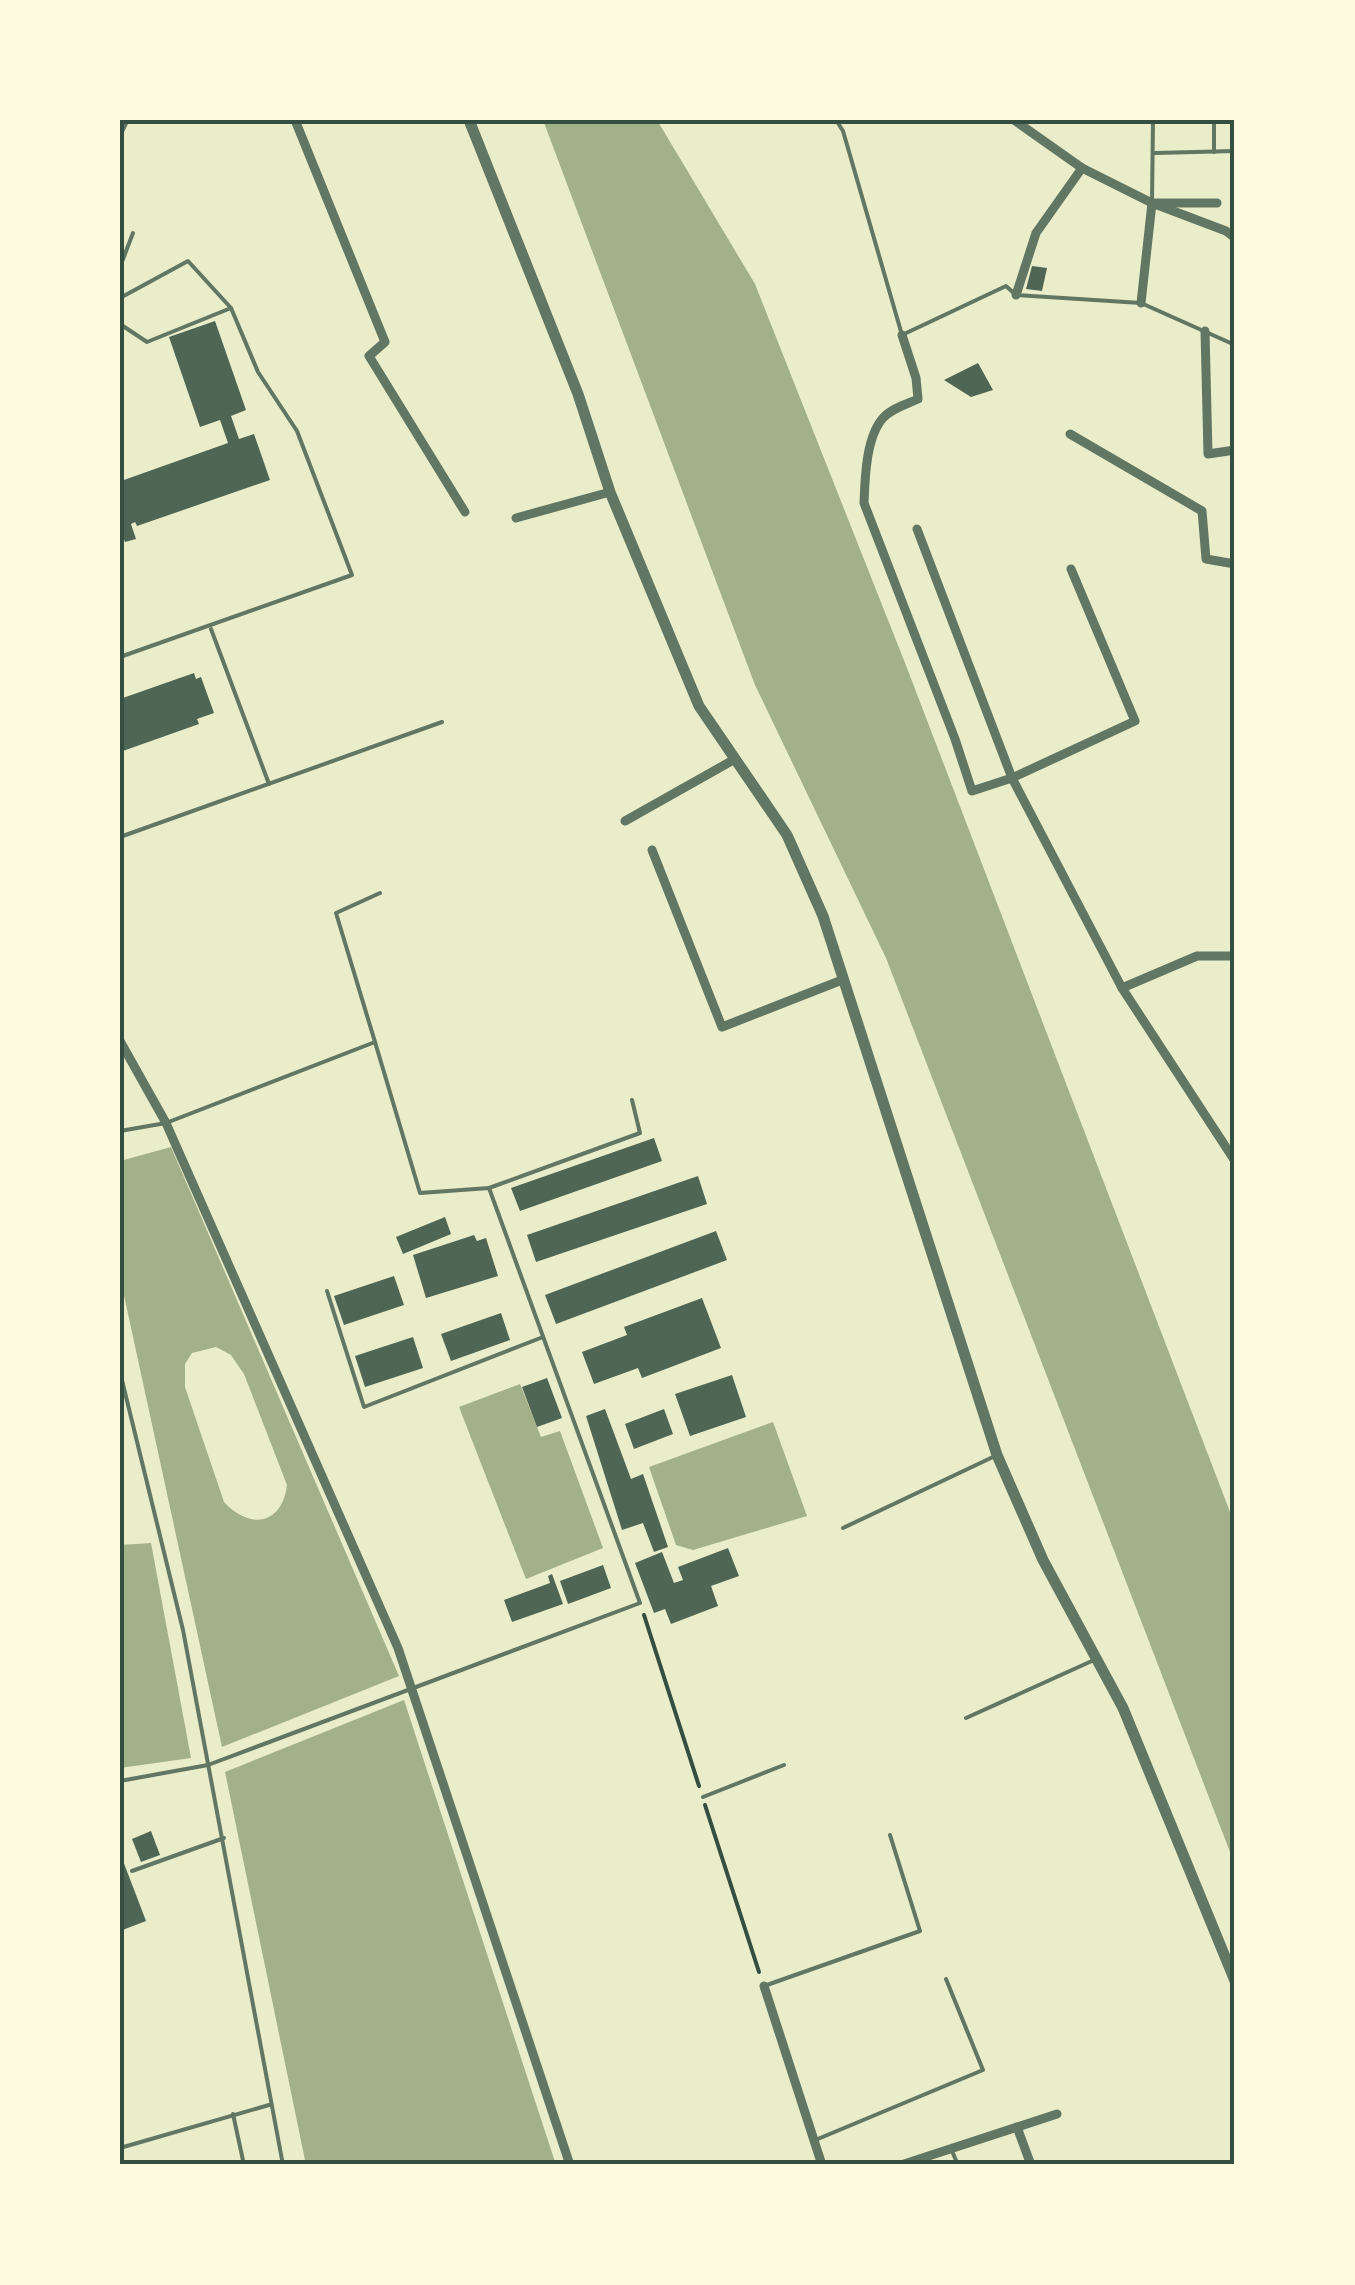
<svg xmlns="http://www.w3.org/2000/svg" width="1355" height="2285" viewBox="0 0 1355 2285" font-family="Rubik,sans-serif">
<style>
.water{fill:#a3b18a;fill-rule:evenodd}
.building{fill:#4f6655}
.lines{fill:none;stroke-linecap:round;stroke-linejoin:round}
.path{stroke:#344e41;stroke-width:4}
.service{stroke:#617663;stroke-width:4}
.minor{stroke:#617663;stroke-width:9}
.tertiary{stroke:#617663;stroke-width:11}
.neatline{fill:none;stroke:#344e41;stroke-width:4}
</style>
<rect width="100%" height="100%" fill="#e9edc9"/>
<!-- water -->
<g class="water">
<polygon points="543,120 657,120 755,284 907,668 1235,1525 1235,1865 886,958 755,685"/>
<path d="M171 1147 399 1676 222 1747 120 1277V1161ZM216 1347 231 1355 244 1374 287 1485C282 1525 250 1530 224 1502L185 1387V1364L192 1353Z"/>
<polygon points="520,1384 541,1437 560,1431 603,1548 526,1579 459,1407"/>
<polygon points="773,1422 807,1516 693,1550 676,1545 649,1467"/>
<polygon points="151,1543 191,1758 120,1768 120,1545"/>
<polygon points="404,1700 556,2165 306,2165 225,1772"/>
</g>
<!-- building -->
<g class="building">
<polygon points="1032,266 1047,268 1042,291 1026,289"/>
<polygon points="215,321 246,410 231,416 239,439 254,434 270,480 137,526 135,522 131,524 136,539 125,542 120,528 121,481 228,443 220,420 200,427 169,337"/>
<polygon points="978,363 993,390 971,397 944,380"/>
<polygon points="194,673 196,679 201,677 214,713 197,719 199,724 120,752 120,699"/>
<polygon points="654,1138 662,1161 520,1211 511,1188"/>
<polygon points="698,1176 707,1204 536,1262 527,1235"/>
<polygon points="445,1217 451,1234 403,1254 396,1237"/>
<polygon points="716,1231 727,1260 556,1324 545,1295"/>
<polygon points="474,1235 477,1241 486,1238 498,1276 426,1298 413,1255"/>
<polygon points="394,1276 404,1305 344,1325 334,1296"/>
<polygon points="702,1298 721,1348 642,1378 638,1368 594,1384 582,1352 627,1335 624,1327"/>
<polygon points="501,1313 510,1340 451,1361 441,1334"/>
<polygon points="413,1337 423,1368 365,1387 355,1356"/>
<polygon points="732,1375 746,1417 690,1436 675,1394"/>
<polygon points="547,1378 562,1418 537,1427 522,1387"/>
<polygon points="605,1409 631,1479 643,1474 668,1547 654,1552 643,1523 622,1530 586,1416"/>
<polygon points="664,1409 673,1434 634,1449 625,1424"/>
<polygon points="728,1548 739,1576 711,1586 718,1606 671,1624 665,1609 654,1613 635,1563 662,1552 674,1583 683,1580 678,1567"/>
<polygon points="603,1565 611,1588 568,1604 560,1581"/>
<polygon points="552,1574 563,1604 512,1622 504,1600 550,1583 548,1576"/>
<polygon points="151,1831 160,1855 141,1862 132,1839"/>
<polygon points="120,1853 146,1921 120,1931"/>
</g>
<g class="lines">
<!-- path -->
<g class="path">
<polyline points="644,1615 699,1786"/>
<polyline points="705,1805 759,1972"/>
</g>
<!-- service -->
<g class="service">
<polyline points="836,120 843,131 902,335 1006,286 1016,295 1141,303 1235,345"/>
<polyline points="1214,152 1214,120"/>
<polyline points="1155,153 1235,151"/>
<polyline points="1152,203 1153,120"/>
<polyline points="120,267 133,233"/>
<polyline points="120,298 188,261 231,308 258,372 297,431 352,575 120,657"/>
<polyline points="120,324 147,342 231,308"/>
<polyline points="211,629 269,784"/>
<polyline points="120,837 442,722"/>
<polyline points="375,1042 420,1193 489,1188 640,1133 632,1100"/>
<polyline points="120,1131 166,1123 375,1042 336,913 380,893"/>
<polyline points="327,1291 364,1407 543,1337"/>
<polyline points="120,1372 183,1630 283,2165"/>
<polyline points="843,1528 993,1457"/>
<polyline points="966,1718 1094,1660"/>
<polyline points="120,1781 208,1765 640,1603 489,1188"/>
<polyline points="703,1797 784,1765"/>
<polyline points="132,1871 224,1838"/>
<polyline points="764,1986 920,1931 890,1835"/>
<polyline points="233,2114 244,2165"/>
<polyline points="813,2141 983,2070 946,1979"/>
<polyline points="120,2148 269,2105"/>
<polyline points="952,2151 958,2165"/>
</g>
<!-- minor -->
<g class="minor">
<polyline points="295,120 385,342 369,356 465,512"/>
<polyline points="1014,120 1082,168 1152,203 1226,231 1235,238"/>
<polyline points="120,130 125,120"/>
<polyline points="1016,295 1036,233 1082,168"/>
<polyline points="1141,303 1152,203 1217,203"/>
<polyline points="1205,331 1208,454 1235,450"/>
<path d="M902 335 916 378 918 399C907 404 892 408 883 418 866 437 865 478 864 503L955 739 972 791 1012 778 1135 721 1071 569"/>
<polyline points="1070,434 1202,511 1206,559 1235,564"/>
<polyline points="516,518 610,492"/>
<polyline points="917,529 1012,778 1122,988 1235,1161"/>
<polyline points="625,821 735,759"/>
<polyline points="652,850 722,1027 842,980"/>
<polyline points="1122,988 1197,956 1235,956"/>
<polyline points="120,1041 166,1123 398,1648 570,2165"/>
<polyline points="764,1986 822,2165"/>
<polyline points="1017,2127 1031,2165"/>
<polyline points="901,2165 1057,2114"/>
</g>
<!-- tertiary -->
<polyline class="tertiary" points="469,120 578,394 610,492 699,706 787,835 823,916 997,1455 1043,1560 1123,1708 1235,1981"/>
</g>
<!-- border -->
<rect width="1355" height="2285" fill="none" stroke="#fefae0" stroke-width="245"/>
<rect x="122" y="122" width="1110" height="2040" class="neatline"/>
</svg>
